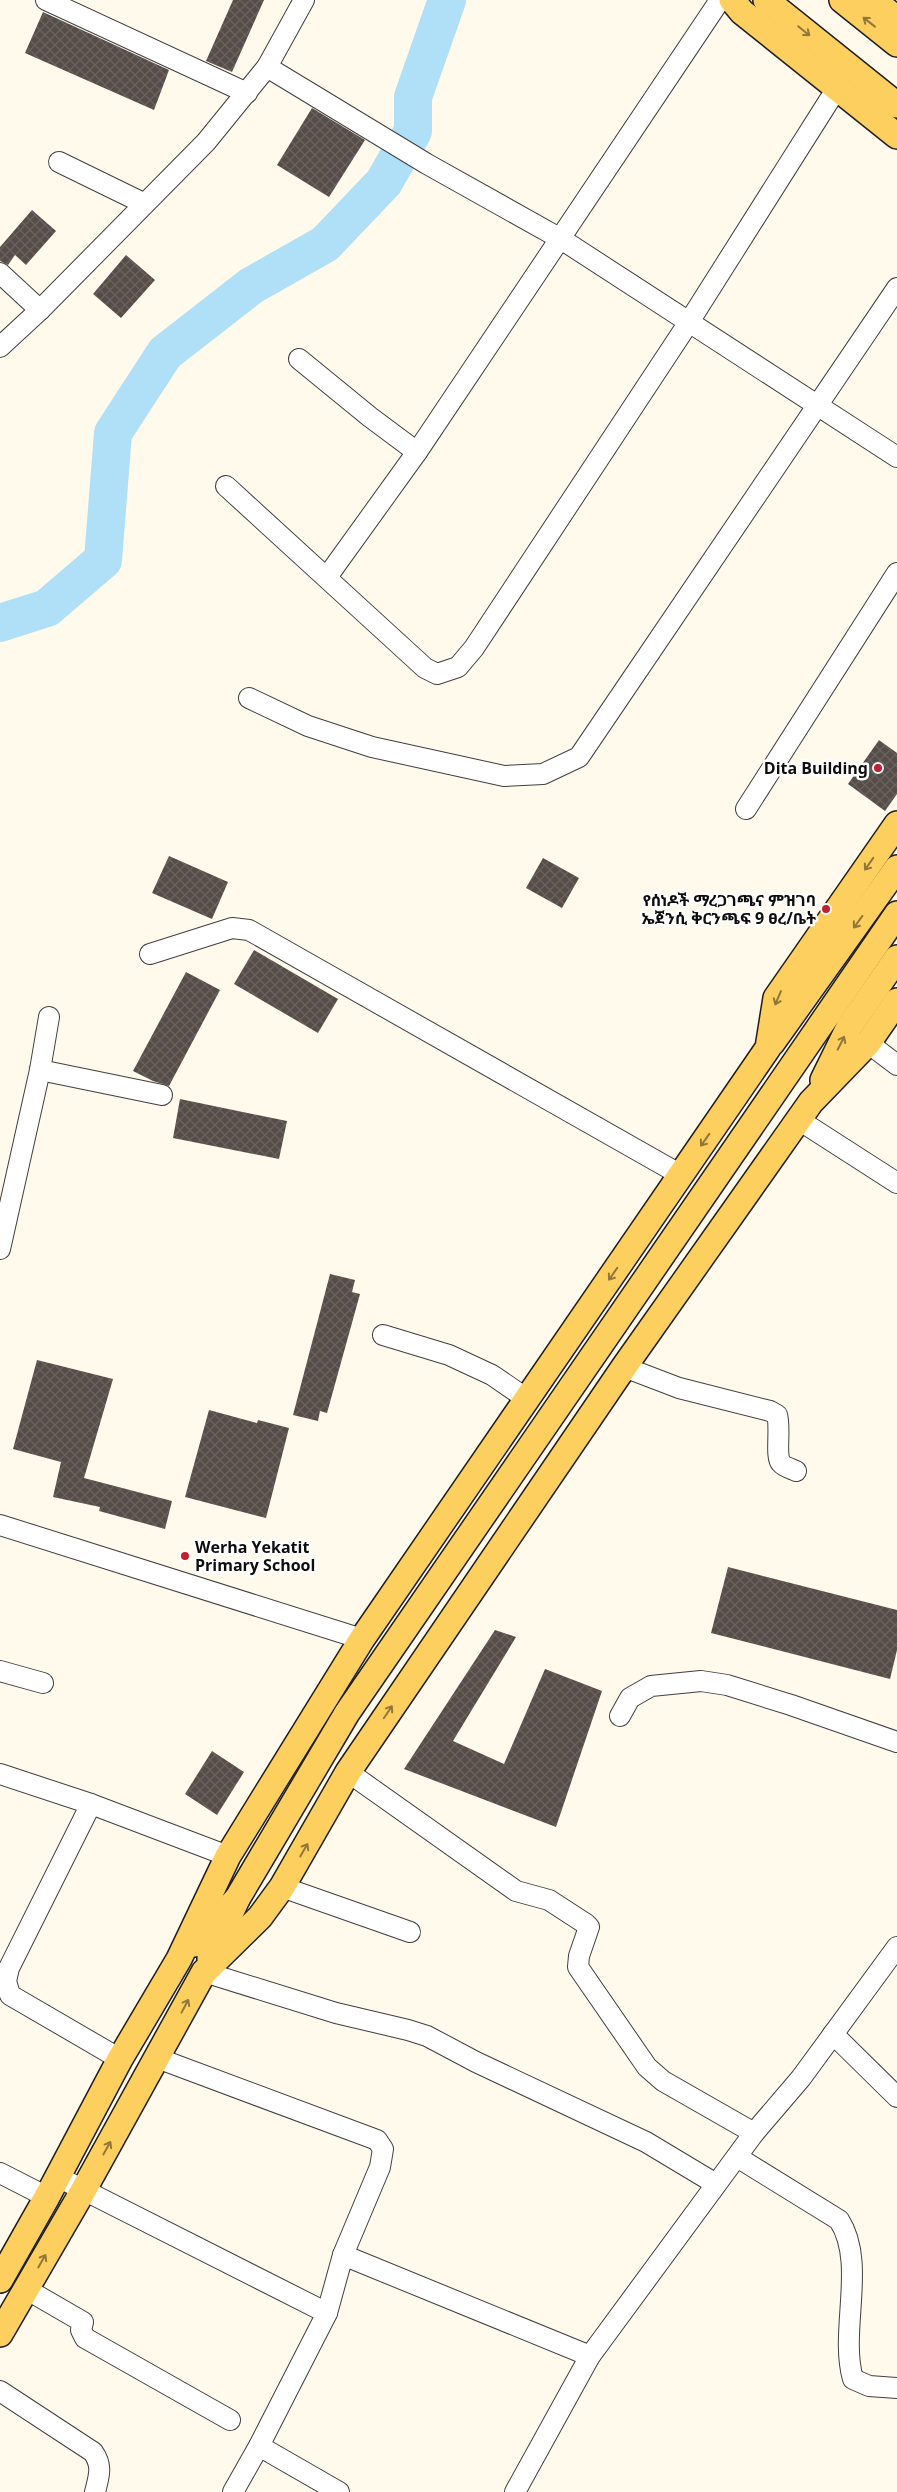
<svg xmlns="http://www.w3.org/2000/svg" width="897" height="2492" viewBox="0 0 897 2492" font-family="Georgia,'Noto Sans Ethiopic',serif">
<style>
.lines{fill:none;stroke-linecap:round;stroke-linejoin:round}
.river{stroke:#afe0f8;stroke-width:38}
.building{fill:url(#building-cross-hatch)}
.minor-casing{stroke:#404040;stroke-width:22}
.major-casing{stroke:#1e1e1e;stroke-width:28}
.minor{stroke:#fff;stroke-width:20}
.major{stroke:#fdcf5e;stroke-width:25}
.oneway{stroke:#91783a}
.poi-dot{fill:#c2202f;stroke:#fff;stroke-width:2}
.labels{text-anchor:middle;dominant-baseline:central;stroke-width:5;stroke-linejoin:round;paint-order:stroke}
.poi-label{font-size:16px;font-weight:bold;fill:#0d0d0d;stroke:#fff;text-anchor:end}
</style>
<defs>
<pattern id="building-cross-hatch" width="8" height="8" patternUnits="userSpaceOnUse" patternTransform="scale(1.25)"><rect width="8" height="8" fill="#564d49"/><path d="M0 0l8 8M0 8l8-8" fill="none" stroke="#69625f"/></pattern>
</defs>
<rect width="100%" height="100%" fill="#fffaec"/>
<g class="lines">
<!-- river -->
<polyline class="river" points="0,623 47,608 103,560 113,433 165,353 251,286 325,244 384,182 413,131 413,97 447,0"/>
</g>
<!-- building -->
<g class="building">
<polygon points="233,0 264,0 232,72 206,61"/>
<polygon points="43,12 169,70 154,110 25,53"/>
<polygon points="312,108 365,140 329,197 277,165"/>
<polygon points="32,210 56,231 26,265 15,255 8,265 0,261 0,247"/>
<polygon points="126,255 155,280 121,318 93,294"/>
<polygon points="879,740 897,753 897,794 885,811 848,784"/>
<polygon points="169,856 228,882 212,919 152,893"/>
<polygon points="543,858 579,878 562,908 526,888"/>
<polygon points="254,950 338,999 318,1033 234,984"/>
<polygon points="186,972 220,990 169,1086 153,1081 133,1071"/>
<polygon points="180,1099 287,1121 279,1159 173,1138"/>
<polygon points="330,1274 355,1280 352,1292 360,1294 327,1413 320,1411 318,1421 293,1415"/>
<polygon points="37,1360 113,1379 84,1478 172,1501 165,1529 99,1511 100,1507 53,1497 61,1462 13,1449"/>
<polygon points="209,1410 257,1423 258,1420 289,1428 266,1518 185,1497"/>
<polygon points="728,1567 897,1610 897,1650 890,1679 711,1633"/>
<polygon points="495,1630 516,1637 453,1741 504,1764 545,1669 602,1691 556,1827 404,1769"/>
<polygon points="212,1751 244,1772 217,1815 185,1794"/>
</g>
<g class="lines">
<!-- minor casing -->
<g class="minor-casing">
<g id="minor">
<polyline points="46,0 247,93"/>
<polyline points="267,67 427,164 561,239 897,457"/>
<polyline points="59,162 143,203"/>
<polyline points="0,273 40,310"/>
<polyline points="0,347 40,310 206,142 267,67 304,0"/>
<polyline points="299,359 370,417 417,452"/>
<polyline points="226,486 425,668 437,674 458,667 474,648 689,322 837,88"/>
<polyline points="327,577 417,452 720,0"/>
<polyline points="249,698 308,726 372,747 504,776 543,774 579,757 897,288"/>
<polyline points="746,809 897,573"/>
<polyline points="150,954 232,928 249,930 681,1175"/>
<polyline points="868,1043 897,1065"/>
<polyline points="40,1070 162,1095"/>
<polyline points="799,1120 897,1183"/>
<polyline points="0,1249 40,1070 49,1017"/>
<polyline points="383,1335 449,1355 492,1375 527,1399"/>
<path d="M624 1367 679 1388 770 1411 777 1415C781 1427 775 1457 781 1463 784 1467 792 1469 796 1471"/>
<polyline points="0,1525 362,1639"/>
<polyline points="0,1671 43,1683"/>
<polyline points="620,1716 630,1698 651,1686 701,1681 727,1685 791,1705 897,1742"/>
<polyline points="348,1772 516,1891 549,1900 586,1924 589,1927 579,1956 578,1967 647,2067 663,2081 754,2133"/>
<polyline points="0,1774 91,1804 228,1856"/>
<polyline points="91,1804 9,1968 6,1981 10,1995 120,2059"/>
<polyline points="282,1887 410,1932"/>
<polyline points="204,1972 336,2013 408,2030 427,2036 476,2062 646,2142 716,2184"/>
<polyline points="833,2034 897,2097"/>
<polyline points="157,2058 377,2140 383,2149 380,2167 343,2255"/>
<path d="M737 2157 839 2220C867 2263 839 2331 853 2379L869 2386 897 2388"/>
<polyline points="0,2173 47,2197"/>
<polyline points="58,2177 327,2313"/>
<polyline points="26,2289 83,2322 81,2330 85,2338 230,2420"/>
<path d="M0 2391 93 2452C103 2466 99 2476 95 2492"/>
<polyline points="259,2446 339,2492"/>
<polyline points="233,2492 259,2446 327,2313 343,2255 590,2356"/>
<polyline points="515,2492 590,2356 754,2133 801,2078 897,1947"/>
</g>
</g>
<!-- major casing -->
<g class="major-casing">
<g id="major">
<polyline points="732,0 742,12 897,136"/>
<polyline points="766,0 897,105"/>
<polyline points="842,0 897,44"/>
<polyline points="873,0 897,19"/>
<polyline points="772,1043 897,868"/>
<polyline points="823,1080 849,1027 897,958"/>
<polyline points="237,1899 347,1713 897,914"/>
<polyline points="194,1944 237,1899 210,1958"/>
<polyline points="0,2280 47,2197 120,2059 179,1959 228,1856 362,1639 768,1048 776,998 897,824"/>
<polyline points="0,2334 83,2191 204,1972 260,1917 282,1887 348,1772 624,1367 811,1102 868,1043 897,1001"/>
</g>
</g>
<!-- minor -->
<use href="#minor" class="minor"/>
<!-- major -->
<use href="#major" class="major"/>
</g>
<!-- one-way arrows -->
<defs><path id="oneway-shaft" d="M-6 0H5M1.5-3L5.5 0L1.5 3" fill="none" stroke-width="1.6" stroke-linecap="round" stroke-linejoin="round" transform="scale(1.25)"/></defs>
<g class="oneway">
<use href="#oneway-shaft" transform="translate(869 22) rotate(-142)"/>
<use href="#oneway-shaft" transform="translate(804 31) rotate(39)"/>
<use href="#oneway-shaft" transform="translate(869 864) rotate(125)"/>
<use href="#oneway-shaft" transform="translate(858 922) rotate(126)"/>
<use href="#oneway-shaft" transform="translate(778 998) rotate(113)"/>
<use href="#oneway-shaft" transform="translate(841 1043) rotate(-63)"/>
<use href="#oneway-shaft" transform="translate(705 1140) rotate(125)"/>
<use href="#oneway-shaft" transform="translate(613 1274) rotate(125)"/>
<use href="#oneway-shaft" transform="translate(388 1712) rotate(-56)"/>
<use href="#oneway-shaft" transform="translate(304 1850) rotate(-60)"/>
<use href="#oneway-shaft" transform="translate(185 2006) rotate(-62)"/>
<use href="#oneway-shaft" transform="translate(107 2148) rotate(-61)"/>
<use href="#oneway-shaft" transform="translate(42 2261) rotate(-60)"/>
</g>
<!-- markers -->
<g class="poi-dot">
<circle cx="878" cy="768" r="5"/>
<circle cx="826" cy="909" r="5"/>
<circle cx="185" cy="1556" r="5"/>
</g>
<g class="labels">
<!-- poi labels -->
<g class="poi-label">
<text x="868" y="768">Dita Building</text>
<text x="816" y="900">የሰነዶች ማረጋገጫና ምዝገባ<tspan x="816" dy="18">ኤጀንሲ ቅርንጫፍ 9 ፀረ/ቤት</tspan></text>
<text x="195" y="1547" text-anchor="start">Werha Yekatit<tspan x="195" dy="18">Primary School</tspan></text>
</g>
</g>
</svg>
